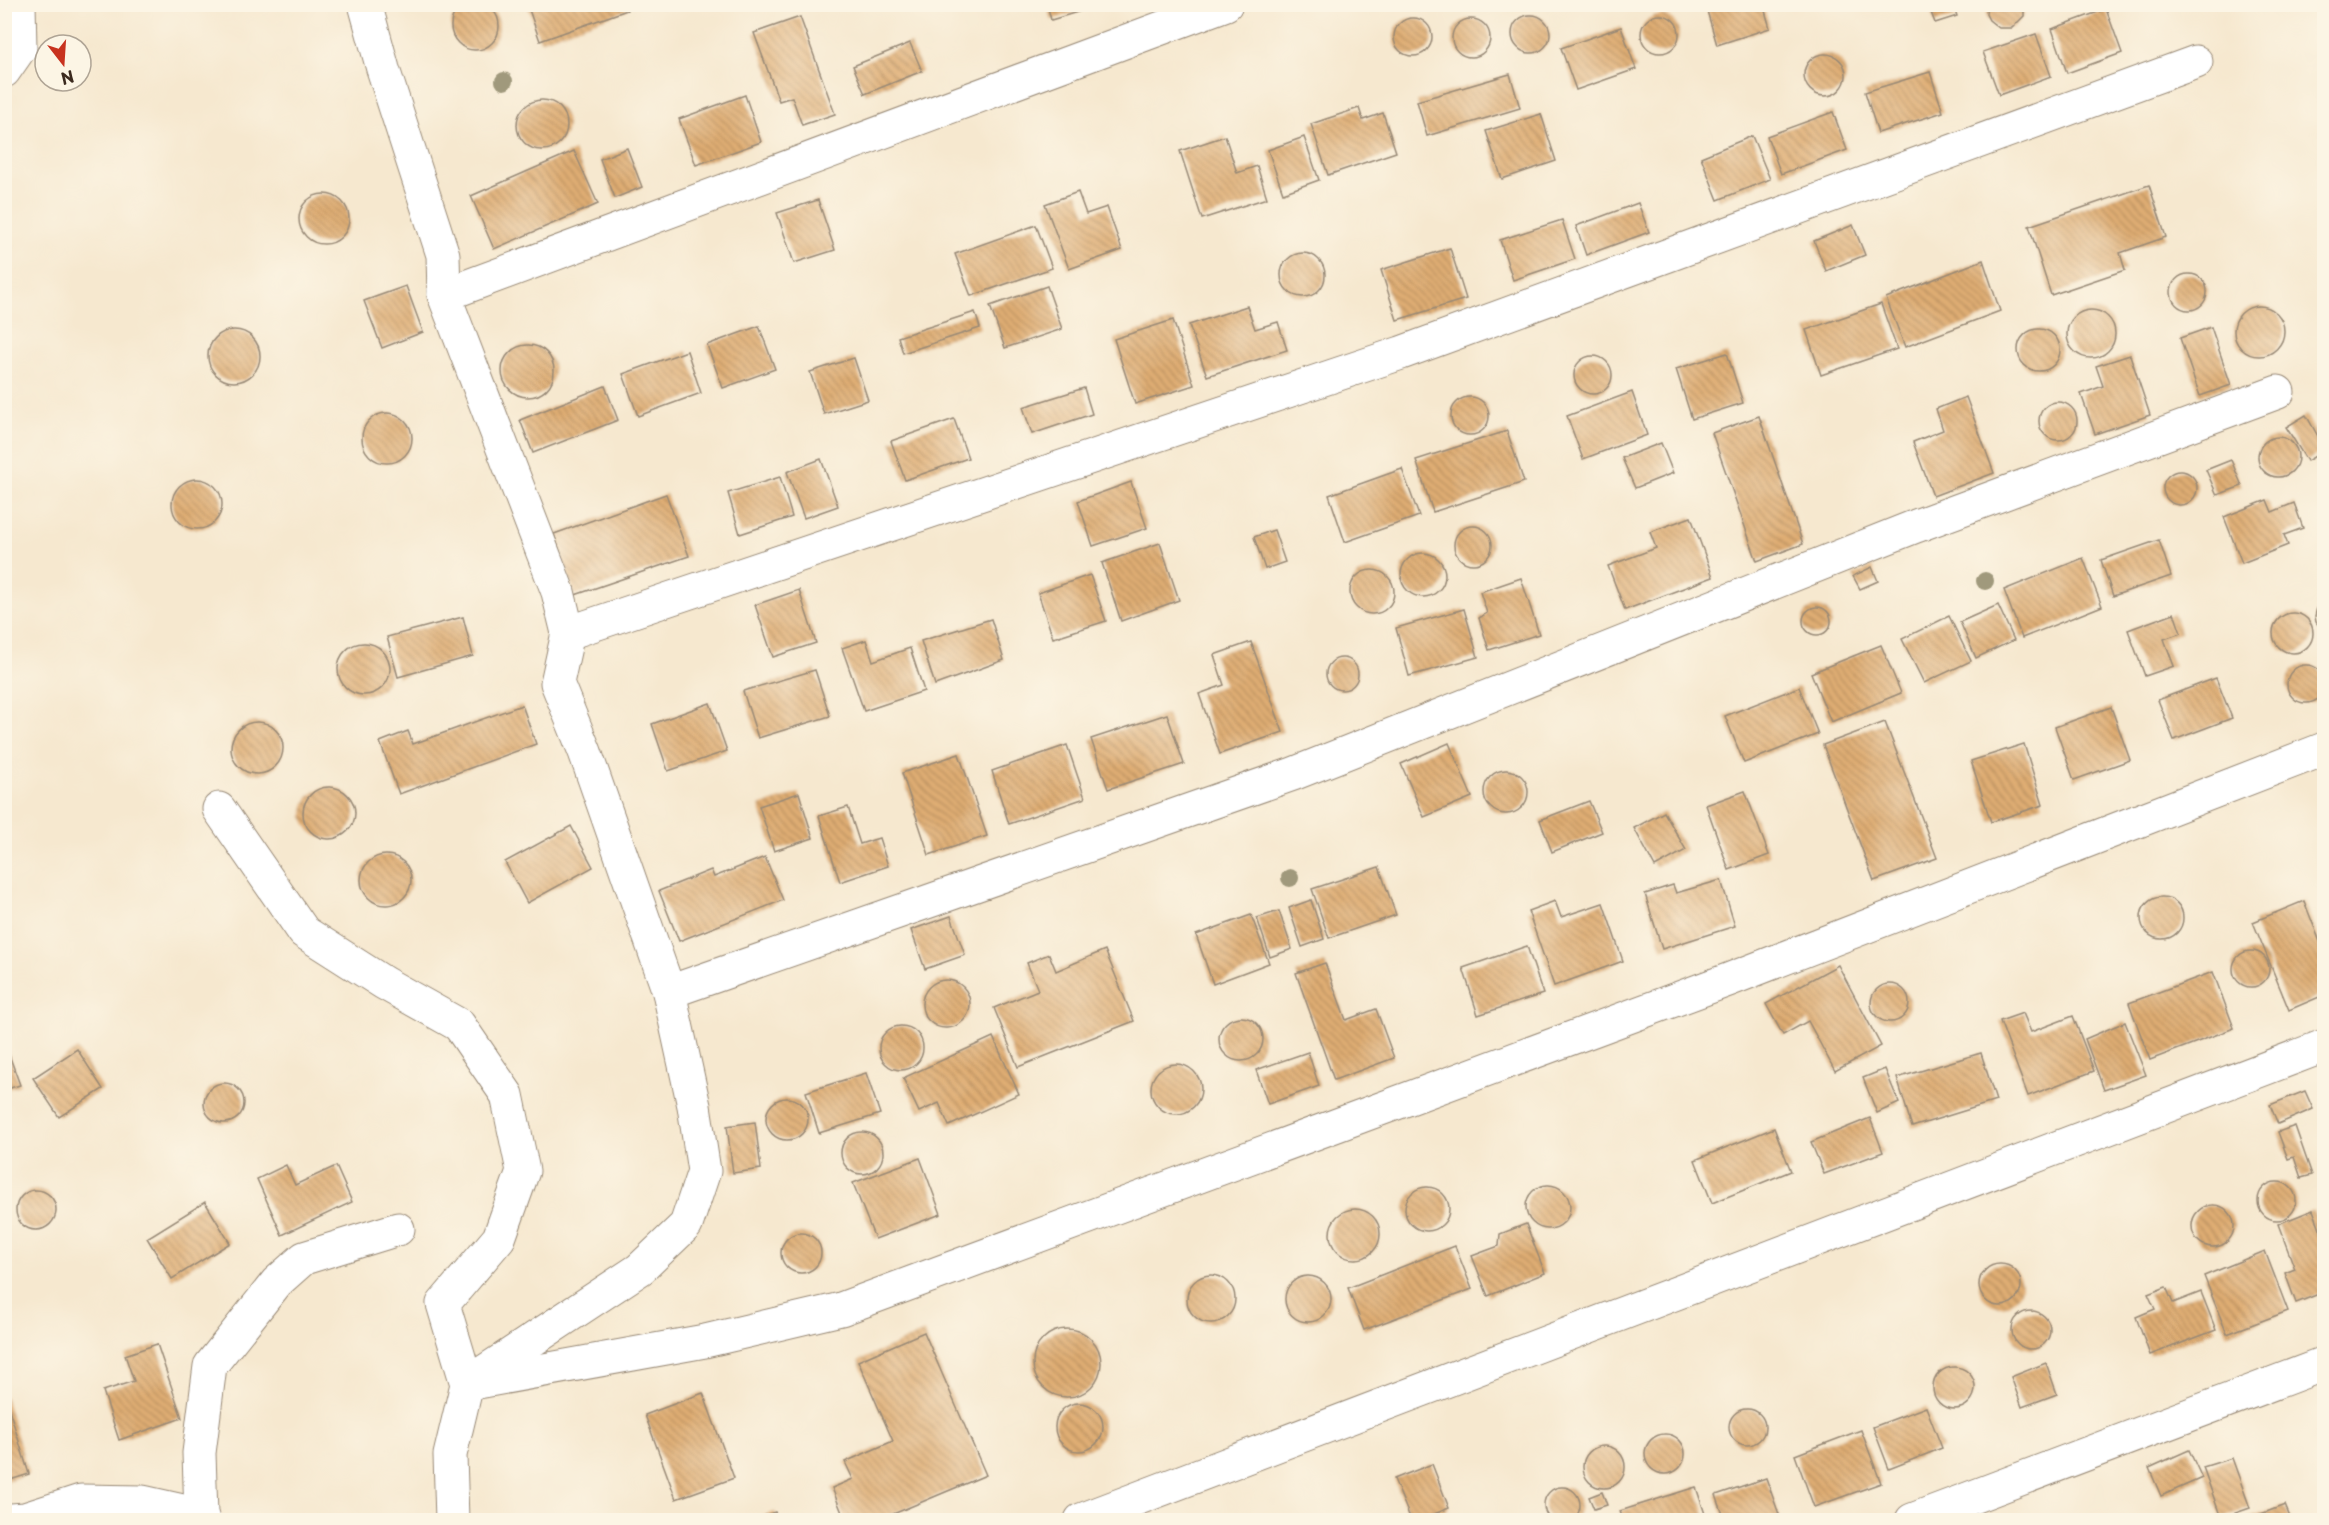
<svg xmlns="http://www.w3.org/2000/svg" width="2329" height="1525" viewBox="0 0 2329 1525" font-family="'Playpen Sans',sans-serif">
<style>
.building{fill:url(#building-back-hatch)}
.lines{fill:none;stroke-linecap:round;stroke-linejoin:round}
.minor-casing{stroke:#988976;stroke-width:35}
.minor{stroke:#fff;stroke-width:33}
.tree{fill:#a0997c}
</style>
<defs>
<pattern id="building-back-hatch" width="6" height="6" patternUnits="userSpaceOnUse" patternTransform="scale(1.5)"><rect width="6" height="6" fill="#dfad73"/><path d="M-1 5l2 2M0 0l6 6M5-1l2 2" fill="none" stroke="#b68d5e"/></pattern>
</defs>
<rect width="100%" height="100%" fill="#fcf5e5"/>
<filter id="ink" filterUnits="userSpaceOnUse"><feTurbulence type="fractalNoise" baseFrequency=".0167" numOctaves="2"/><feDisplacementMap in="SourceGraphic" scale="12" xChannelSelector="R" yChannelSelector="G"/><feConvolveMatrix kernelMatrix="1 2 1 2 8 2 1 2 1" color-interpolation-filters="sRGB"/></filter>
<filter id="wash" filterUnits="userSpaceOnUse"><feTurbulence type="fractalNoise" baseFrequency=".008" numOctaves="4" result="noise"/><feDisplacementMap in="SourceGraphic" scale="24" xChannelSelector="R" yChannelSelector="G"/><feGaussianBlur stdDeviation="1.35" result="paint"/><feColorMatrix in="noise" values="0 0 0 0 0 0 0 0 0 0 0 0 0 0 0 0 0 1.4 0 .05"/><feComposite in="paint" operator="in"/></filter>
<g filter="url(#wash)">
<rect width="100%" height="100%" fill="#f6e8cf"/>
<g id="blocks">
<!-- building -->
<g class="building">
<circle cx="475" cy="26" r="24"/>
<polygon points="527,4 625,4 627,10 540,41"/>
<polygon points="1047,4 1101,4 1101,5 1051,20"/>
<polygon points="1705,4 1763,4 1770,28 1717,45"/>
<polygon points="1928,4 1953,4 1957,16 1935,23"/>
<polygon points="1987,4 2024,4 2024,16 2012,28 1999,28 1989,20 1986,14"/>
<polygon points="2106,9 2122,53 2067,73 2052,29"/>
<circle cx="1531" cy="34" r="19"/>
<circle cx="1660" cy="34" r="19"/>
<polygon points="800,17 835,114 802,125 792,97 779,101 754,33"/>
<circle cx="1413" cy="37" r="19"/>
<circle cx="1471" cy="38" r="19"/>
<polygon points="1621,27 1636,69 1576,90 1561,48"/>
<polygon points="2036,34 2051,76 1999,95 1983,52"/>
<polygon points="910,43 922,71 865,94 853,66"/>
<circle cx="1825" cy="75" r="21"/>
<polygon points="1930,72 1943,112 1878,133 1865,92"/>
<polygon points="1510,74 1520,108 1427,136 1417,101"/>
<polygon points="745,95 761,142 696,165 679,119"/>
<circle cx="542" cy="125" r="25"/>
<polygon points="1359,108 1363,120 1383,113 1396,152 1328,175 1311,124"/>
<polygon points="1833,112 1847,150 1781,174 1767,136"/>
<polygon points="1541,114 1556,161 1502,179 1486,131"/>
<polygon points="1225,136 1237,173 1257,166 1267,198 1202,219 1180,151"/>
<polygon points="1752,136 1770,179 1718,200 1701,157"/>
<polygon points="1304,137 1319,180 1283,193 1268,150"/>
<polygon points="627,148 642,187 615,198 600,159"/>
<polygon points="574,151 598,204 494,249 471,196"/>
<polygon points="2149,185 2166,237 2120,253 2125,270 2051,295 2029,226"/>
<polygon points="1078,192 1086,214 1107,207 1122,250 1069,269 1045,204"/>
<circle cx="324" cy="219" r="25"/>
<polygon points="818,200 835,250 794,263 777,213"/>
<polygon points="1638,203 1649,232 1586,255 1576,226"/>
<polygon points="1562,220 1575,259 1513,280 1500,240"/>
<polygon points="1036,225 1052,268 971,296 955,254"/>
<polygon points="1853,225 1865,255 1826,271 1814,241"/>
<polygon points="1450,248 1466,299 1397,320 1381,270"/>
<circle cx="1303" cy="275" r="22"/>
<polygon points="1983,260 2000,311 1905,347 1886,298"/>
<circle cx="2189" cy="292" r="18"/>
<polygon points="406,286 423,332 382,348 364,301"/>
<polygon points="1047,286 1062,329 1005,348 990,306"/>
<polygon points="1881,304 1897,349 1821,375 1806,330"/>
<circle cx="2259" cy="331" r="25"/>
<polygon points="1247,306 1255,329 1278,322 1287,350 1207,376 1189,325"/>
<circle cx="2091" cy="334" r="24"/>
<polygon points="975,312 980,328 903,353 898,337"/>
<polygon points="1173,320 1194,385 1135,404 1114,339"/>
<polygon points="759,326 775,369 723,388 707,345"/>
<polygon points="2211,327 2231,385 2200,396 2180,338"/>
<circle cx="2039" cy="350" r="21"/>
<circle cx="234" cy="356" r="26"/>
<circle cx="528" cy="371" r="26"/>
<polygon points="687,351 701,393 638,416 623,374"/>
<polygon points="1727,353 1743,403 1692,419 1676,369"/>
<polygon points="2130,355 2150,415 2095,434 2081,394 2103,386 2096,366"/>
<circle cx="1593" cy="375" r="19"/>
<polygon points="854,358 868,400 824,414 810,372"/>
<polygon points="605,386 618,420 533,453 520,420"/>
<polygon points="1084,388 1092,414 1032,434 1023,407"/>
<polygon points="1632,392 1647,435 1583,459 1567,416"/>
<circle cx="1470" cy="416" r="19"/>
<polygon points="1966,397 1994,473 1933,496 1913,442 1943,430 1936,409"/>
<circle cx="2058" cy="421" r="19"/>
<circle cx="387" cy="438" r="25"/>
<polygon points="2306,415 2324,447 2324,451 2307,461 2286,427"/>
<polygon points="1759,416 1803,544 1757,561 1712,433"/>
<polygon points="954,419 968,458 905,480 891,441"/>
<polygon points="1507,431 1524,482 1433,512 1416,460"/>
<circle cx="2278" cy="457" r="20"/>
<polygon points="1661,443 1673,473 1635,488 1622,458"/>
<polygon points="821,459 838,506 804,518 787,472"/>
<polygon points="2231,460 2242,486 2217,495 2206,470"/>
<polygon points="1402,469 1419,516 1345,542 1329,495"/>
<circle cx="2180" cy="488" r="17"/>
<polygon points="780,477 792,517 740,534 728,493"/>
<circle cx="197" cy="504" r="25"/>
<polygon points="1131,482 1147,528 1093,546 1078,501"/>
<polygon points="666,494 689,556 575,595 554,534"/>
<polygon points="2267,500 2272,512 2294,503 2303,528 2284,535 2288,545 2242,563 2224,517"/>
<polygon points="1691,517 1713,577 1625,610 1608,566 1656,548 1650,532"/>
<circle cx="1473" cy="545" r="19"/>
<polygon points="1274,530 1285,562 1265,569 1254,537"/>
<polygon points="2159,540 2171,576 2113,596 2101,560"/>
<polygon points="1160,543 1179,600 1121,621 1102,563"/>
<circle cx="1423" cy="575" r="22"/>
<polygon points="2083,558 2102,606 2022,638 2004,590"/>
<polygon points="1872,567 1878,581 1860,589 1853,576"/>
<circle cx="1372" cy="592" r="22"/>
<polygon points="1090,575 1106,621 1053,638 1038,593"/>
<polygon points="1521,578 1539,634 1489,650 1479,618 1487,613 1480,592"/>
<polygon points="799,590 816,643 773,657 755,605"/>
<polygon points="2324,599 2324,632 2316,622 2315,616 2318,604"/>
<polygon points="1998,605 2014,640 1976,658 1960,622"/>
<circle cx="1817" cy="621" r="14"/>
<polygon points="1464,609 1478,657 1409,676 1396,628"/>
<polygon points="2174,613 2181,633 2164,639 2174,666 2145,676 2128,630"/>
<circle cx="2293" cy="633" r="20"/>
<polygon points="1949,616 1971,661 1924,683 1902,639"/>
<polygon points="463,617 473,656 398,677 387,637"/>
<polygon points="991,619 1004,660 935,685 921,641"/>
<polygon points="866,640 873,661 910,648 924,691 864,711 842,648"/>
<polygon points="1251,642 1283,732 1220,754 1199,694 1224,685 1214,655"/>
<circle cx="364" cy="669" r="26"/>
<polygon points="1881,645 1901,693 1831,722 1811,673"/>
<circle cx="1342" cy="674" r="16"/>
<circle cx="2306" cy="684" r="19"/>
<polygon points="815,670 830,716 758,738 743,691"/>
<polygon points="2216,678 2232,718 2174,740 2158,700"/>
<polygon points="1799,687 1818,734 1744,763 1725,716"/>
<polygon points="710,703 727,751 668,771 652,724"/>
<polygon points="522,705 536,744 399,794 380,742 408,731 413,744"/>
<polygon points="2111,707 2130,760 2074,780 2055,727"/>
<polygon points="1167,714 1184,764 1108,789 1091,739"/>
<polygon points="1885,722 1937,858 1874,881 1823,745"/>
<circle cx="257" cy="748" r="26"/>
<polygon points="1449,743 1472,797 1424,817 1401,764"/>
<polygon points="2024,744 2043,805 1991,822 1971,761"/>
<polygon points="1067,745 1085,798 1009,824 992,771"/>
<polygon points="959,754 987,836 929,855 902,773"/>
<circle cx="1506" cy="792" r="22"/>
<circle cx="329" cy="813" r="26"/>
<polygon points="1745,791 1769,855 1729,870 1706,805"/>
<polygon points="799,793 813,838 774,851 759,806"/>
<polygon points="1589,801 1602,832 1552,852 1540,820"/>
<polygon points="848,807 860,844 879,838 888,866 840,882 819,816"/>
<polygon points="1664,812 1686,850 1655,867 1634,828"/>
<polygon points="571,826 593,867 527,903 505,862"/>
<circle cx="386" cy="880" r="25"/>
<polygon points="765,857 783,900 679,941 659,891 711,870 714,877"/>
<polygon points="1379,867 1396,915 1329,938 1312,889"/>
<polygon points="1721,880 1735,926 1662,949 1645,894 1673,885 1676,893"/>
<circle cx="2162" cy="918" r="21"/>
<polygon points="1311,900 1324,939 1302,947 1289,908"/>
<polygon points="1555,901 1561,917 1603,903 1623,961 1554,986 1528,911"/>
<polygon points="2304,901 2324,952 2324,995 2289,1010 2253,922"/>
<polygon points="1279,911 1292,949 1270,957 1257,918"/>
<polygon points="1251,915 1269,963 1213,984 1196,935"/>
<polygon points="951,916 965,955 925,969 911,930"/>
<polygon points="1527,946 1543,994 1478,1015 1463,968"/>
<polygon points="1105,950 1134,1021 1018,1067 994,1008 1038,990 1027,963 1049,954 1056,971"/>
<circle cx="2251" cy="969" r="18"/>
<polygon points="1325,963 1346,1020 1376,1009 1394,1058 1334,1080 1296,973"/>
<polygon points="1838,965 1881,1046 1835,1071 1808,1021 1783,1035 1766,1004"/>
<polygon points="2213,972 2234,1028 2150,1060 2129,1003"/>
<circle cx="946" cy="1004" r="24"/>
<circle cx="1890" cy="1003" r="19"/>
<polygon points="2023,1013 2031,1032 2073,1016 2094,1071 2028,1096 2000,1021"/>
<circle cx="1241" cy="1039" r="22"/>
<polygon points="2125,1022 2146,1075 2104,1090 2085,1039"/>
<circle cx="901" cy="1048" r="22"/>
<polygon points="993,1037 1019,1094 949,1126 939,1103 919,1112 903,1078"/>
<polygon points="4,1041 20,1085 4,1090"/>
<polygon points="77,1049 103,1089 59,1117 33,1078"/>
<polygon points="1308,1052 1319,1086 1268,1104 1256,1070"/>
<polygon points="1981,1053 1996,1101 1912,1127 1897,1078"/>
<circle cx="1176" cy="1089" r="25"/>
<polygon points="1885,1069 1899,1103 1877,1113 1863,1078"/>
<polygon points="866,1073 880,1114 819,1133 806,1092"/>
<circle cx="224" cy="1103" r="20"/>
<polygon points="2305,1091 2313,1109 2278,1124 2270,1105"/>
<circle cx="787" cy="1119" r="21"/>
<polygon points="1870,1118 1883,1152 1824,1174 1811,1142"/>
<polygon points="755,1122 761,1169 733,1173 727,1126"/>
<polygon points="2295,1126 2312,1175 2301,1178 2294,1157 2288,1159 2278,1132"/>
<polygon points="1774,1128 1791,1171 1712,1203 1695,1160"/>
<circle cx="862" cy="1153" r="21"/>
<polygon points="920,1158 941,1214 875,1239 853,1183"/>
<polygon points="286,1165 295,1185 336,1166 352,1202 282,1235 257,1179"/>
<circle cx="2277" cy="1201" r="19"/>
<circle cx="1548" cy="1207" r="22"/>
<circle cx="1427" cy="1209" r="22"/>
<circle cx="36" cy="1210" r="20"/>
<polygon points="205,1202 230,1243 172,1279 147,1238"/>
<circle cx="2213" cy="1226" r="21"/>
<circle cx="1355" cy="1234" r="25"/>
<polygon points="2313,1210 2324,1239 2324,1292 2296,1303 2285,1273 2295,1269 2278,1224"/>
<polygon points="1526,1224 1545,1273 1488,1296 1472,1256 1499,1246 1500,1234"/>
<circle cx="801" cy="1253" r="20"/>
<polygon points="1455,1246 1472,1289 1364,1330 1348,1288"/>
<polygon points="2265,1251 2288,1311 2227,1334 2204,1276"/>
<circle cx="2000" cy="1285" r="21"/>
<circle cx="1211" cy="1299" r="24"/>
<circle cx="1308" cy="1299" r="23"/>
<polygon points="2166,1287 2173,1303 2201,1292 2216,1330 2150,1355 2136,1317 2155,1309 2148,1294"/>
<circle cx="2031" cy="1330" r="19"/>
<circle cx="1067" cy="1363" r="34"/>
<polygon points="924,1332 986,1475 879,1520 845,1520 832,1488 853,1479 845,1462 893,1441 858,1361"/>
<polygon points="157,1344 182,1418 119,1440 103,1391 134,1381 125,1355"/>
<polygon points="2046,1363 2057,1394 2022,1407 2011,1377"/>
<circle cx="1954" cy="1388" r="21"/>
<polygon points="703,1393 734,1478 676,1499 645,1415"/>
<polygon points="5,1396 29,1474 4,1482 4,1397"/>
<circle cx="1079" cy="1427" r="24"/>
<polygon points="1926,1407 1942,1448 1889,1469 1873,1427"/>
<circle cx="1747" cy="1427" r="18"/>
<polygon points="1861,1430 1881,1483 1814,1507 1795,1455"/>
<circle cx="1665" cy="1454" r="20"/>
<circle cx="1604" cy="1467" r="21"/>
<polygon points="2189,1450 2202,1478 2161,1496 2149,1468"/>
<polygon points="2232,1458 2250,1508 2221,1518 2203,1467"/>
<polygon points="1432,1464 1449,1508 1420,1520 1411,1520 1394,1479"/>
<polygon points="1766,1478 1781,1520 1725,1520 1716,1495"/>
<polygon points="1696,1487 1707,1520 1623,1520 1620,1511"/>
<circle cx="1562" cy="1505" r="18"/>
<polygon points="1602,1492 1607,1505 1594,1509 1589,1497"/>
<polygon points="2285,1505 2291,1520 2245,1520"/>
<polygon points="775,1512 778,1520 752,1520"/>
</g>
</g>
</g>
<g filter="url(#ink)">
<use href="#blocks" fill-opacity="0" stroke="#988976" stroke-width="1.5"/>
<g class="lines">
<!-- minor casing -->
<g class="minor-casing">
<g id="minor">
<polyline points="365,4 383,69 443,255 444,295 558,592 568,633 557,683 585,752 669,992 694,1106 704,1171 686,1225 640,1269 478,1376"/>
<polyline points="4,71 20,48 19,4"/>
<polyline points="444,295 1226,4"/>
<polyline points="568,633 1401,353 2196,62"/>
<polyline points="219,809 304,932 384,983 459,1025 507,1095 523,1171 499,1238 443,1304 467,1384 450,1455 452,1520"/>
<polyline points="669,992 1293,774 1916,526 2278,392"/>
<polyline points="467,1384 705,1341 841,1309 1728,980 2324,749"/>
<polyline points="201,1515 199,1453 210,1366 277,1282 304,1258 398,1229"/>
<polyline points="12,1520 25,1519 81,1501 143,1502 201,1515 203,1520"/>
<polyline points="1081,1520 2324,1046"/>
<polyline points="1912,1520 2324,1364"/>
</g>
</g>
<!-- minor -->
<use href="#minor" class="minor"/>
</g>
<!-- trees -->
<g class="tree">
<circle cx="504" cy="81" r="9"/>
<circle cx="1985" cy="581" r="9"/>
<circle cx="1290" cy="878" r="9"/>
</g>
</g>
<!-- margin -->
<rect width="2329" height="1525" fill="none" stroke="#fcf5e5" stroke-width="24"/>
<!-- north arrow -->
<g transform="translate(63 63) rotate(163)"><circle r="28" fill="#fcf5e5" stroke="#afa495" stroke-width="1.5"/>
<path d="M0-4.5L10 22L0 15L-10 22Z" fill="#c8321e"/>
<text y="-9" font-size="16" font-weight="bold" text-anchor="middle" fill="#3b2a1e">N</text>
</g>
</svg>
